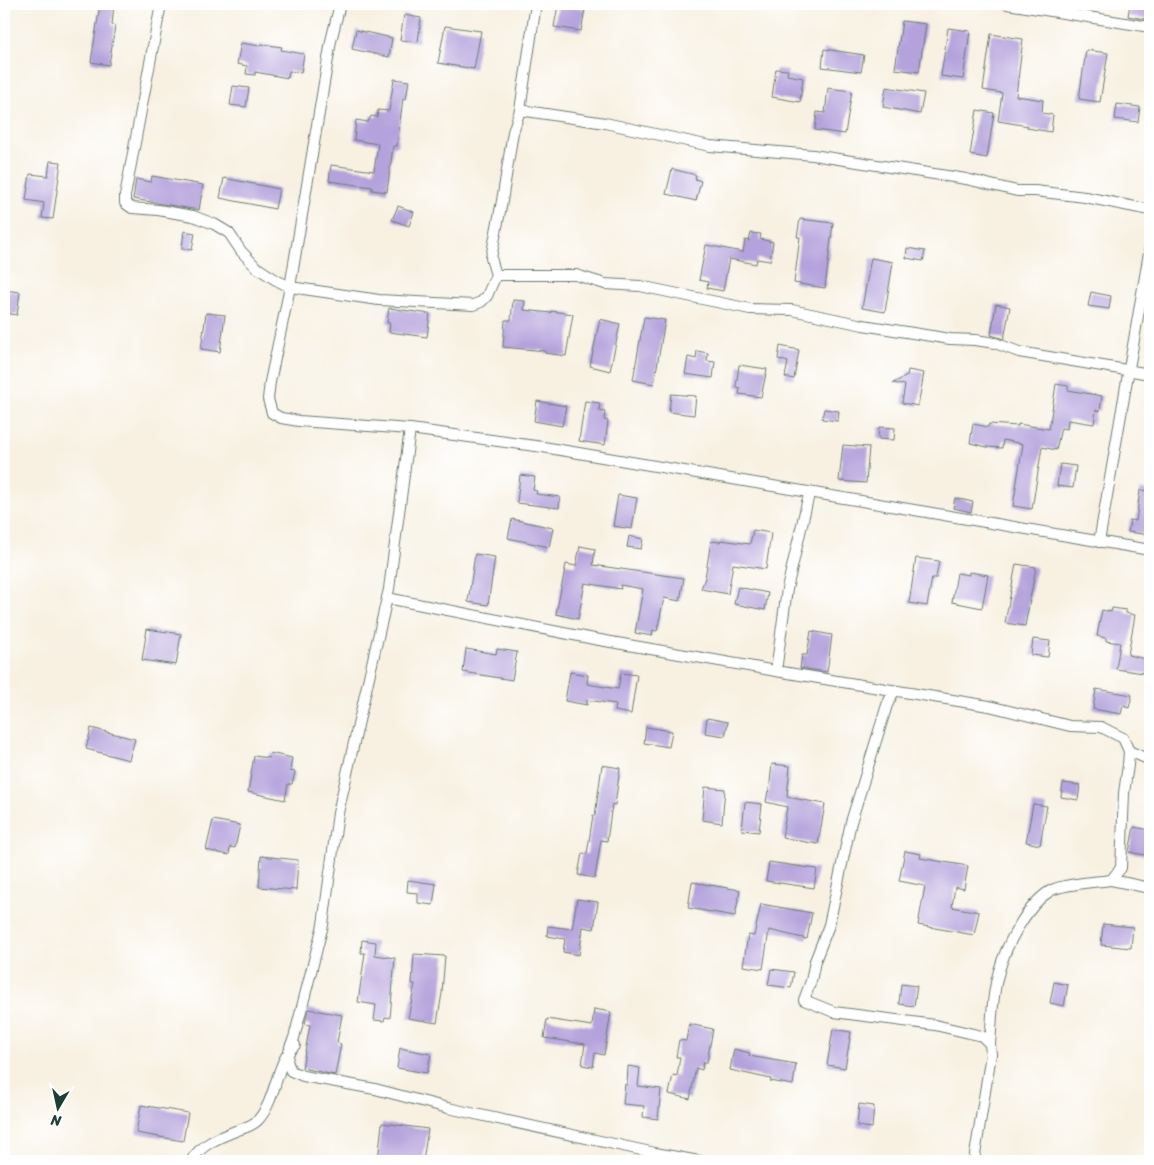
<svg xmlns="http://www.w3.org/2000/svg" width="1154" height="1165" viewBox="0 0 1154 1165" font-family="Sriracha,sans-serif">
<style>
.building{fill:#b4a2dc}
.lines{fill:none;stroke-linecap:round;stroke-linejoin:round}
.minor-casing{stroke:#6b7c71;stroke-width:12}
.minor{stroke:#fff;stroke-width:10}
</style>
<rect width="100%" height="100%" fill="#fff"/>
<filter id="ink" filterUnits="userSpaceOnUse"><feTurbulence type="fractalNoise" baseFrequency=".02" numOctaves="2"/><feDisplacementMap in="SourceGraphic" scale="10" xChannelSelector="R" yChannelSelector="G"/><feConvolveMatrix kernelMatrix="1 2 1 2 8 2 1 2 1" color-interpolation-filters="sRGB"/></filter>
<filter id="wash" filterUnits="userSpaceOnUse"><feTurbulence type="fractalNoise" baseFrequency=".0096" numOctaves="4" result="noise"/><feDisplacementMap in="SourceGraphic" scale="20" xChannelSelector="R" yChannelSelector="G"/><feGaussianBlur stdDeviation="1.12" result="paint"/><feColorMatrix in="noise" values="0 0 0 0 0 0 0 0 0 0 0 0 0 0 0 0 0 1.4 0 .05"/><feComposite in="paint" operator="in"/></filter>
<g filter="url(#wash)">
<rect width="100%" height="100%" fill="#f8f1e2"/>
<g id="blocks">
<!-- building -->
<g class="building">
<polygon points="100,4 114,4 112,25 115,26 109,65 91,62"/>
<polygon points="1130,4 1150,4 1150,20 1128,16"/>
<polygon points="558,5 585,9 581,31 554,27"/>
<polygon points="404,15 421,18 418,42 400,40"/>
<polygon points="902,21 926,24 919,72 895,69"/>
<polygon points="445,26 481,31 474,69 438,63"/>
<polygon points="948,28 970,31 963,79 941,76"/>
<polygon points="356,30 392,38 389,57 352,49"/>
<polygon points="991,34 1023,39 1016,96 1043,100 1042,113 1053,115 1051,132 1027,128 1028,126 998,121 1002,93 983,90"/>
<polygon points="241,43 260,46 261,44 282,47 281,50 304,54 301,73 289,71 288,78 255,72 255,75 246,74 247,66 237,64"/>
<polygon points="824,49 864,55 861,72 822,67"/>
<polygon points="1086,50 1108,53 1100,102 1079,99"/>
<polygon points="776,69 788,70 787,75 803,78 800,102 772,97"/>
<polygon points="394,79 409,81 406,99 403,98 397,146 393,146 387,192 372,190 372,187 329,181 331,165 374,171 378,144 354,140 356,120 368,122 371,116 377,117 378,110 389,111"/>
<polygon points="233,86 249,88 246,107 230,105"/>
<polygon points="886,87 924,93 920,114 883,107"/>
<polygon points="828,88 852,91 845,134 815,130 817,112 825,113"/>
<polygon points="1117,104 1140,107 1138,122 1115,119"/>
<polygon points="977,110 994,113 987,158 970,155"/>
<polygon points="50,161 61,162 53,219 42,218 44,203 26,200 30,174 48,176"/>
<polygon points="672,169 696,175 695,179 701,181 696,201 666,194"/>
<polygon points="152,176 203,185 199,210 133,199 136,179 151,182"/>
<polygon points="224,178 279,189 275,209 220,198"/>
<polygon points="398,206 414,212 409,226 392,220"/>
<polygon points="800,219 833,223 825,288 794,283 800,237 797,237"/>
<polygon points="184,231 195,233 192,250 182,249"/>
<polygon points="751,233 761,234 760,239 773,242 770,261 757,259 756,264 729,259 723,291 707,288 708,282 699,280 706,245 743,252 745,240 749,241"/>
<polygon points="907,248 925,251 923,261 906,258"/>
<polygon points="871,258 893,262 885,312 862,308"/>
<polygon points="4,290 20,292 17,315 4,313"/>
<polygon points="1091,292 1111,296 1109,309 1088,306"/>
<polygon points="513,300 525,301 524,310 551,313 551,311 573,314 566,356 545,353 545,351 503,347 505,320 511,320"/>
<polygon points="996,304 1010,307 1004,339 991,335"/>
<polygon points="389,308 430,314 427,337 389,332 390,323 387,323"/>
<polygon points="206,313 225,315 220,352 201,349"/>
<polygon points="644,317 665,320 654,384 633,380"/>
<polygon points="600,319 620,324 610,371 590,366"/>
<polygon points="780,346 799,350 794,379 785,377 788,362 778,359"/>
<polygon points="697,351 708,353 707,361 715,362 713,378 685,374 688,357 696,359"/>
<polygon points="739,365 767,369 761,397 739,394 740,388 736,387"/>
<polygon points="908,370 924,373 918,406 902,403 905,385 893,383 907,376"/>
<polygon points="1056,384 1068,386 1068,390 1102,396 1100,411 1096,410 1094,424 1068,420 1067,429 1061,428 1056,450 1042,447 1032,509 1013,506 1023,444 1003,440 1002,448 987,447 970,443 973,424 988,427 989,424 1018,426 1018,424 1049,429"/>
<polygon points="671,394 696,396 694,415 669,412"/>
<polygon points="537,401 566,406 562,426 534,421"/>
<polygon points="585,401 600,403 599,411 605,412 604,420 608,421 605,445 579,441"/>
<polygon points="824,409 839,411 838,421 822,419"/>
<polygon points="879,427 895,428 894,440 878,439"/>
<polygon points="843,445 869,447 866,483 839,481"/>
<polygon points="1060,464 1076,466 1073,488 1057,486"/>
<polygon points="520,475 535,477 533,490 537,491 536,494 560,497 559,508 517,503"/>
<polygon points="1140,490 1150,491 1150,535 1128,532 1130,520 1136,521"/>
<polygon points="618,495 637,498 632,529 613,526"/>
<polygon points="955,498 973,502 971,512 953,508"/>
<polygon points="512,519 553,528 549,547 508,538"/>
<polygon points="753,530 771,533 766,569 733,564 728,594 701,589 705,578 711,541 720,542 721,540 750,544"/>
<polygon points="629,536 643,539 641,549 627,547"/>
<polygon points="580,546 595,549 593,565 684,578 680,601 664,598 657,631 653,630 652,636 635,633 643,589 620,585 621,589 585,583 578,619 556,614 566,564 576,566"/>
<polygon points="475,554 495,557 488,605 468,602"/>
<polygon points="916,558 939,561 936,578 932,578 927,606 909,603"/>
<polygon points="1016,564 1036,567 1025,626 1005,623"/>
<polygon points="969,572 988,575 982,608 952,602 957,573 969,575"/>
<polygon points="738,587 768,593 765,610 734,604"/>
<polygon points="1112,608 1126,610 1126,613 1135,615 1128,655 1150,660 1150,674 1116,669 1120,643 1106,641 1106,638 1097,636 1102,610 1111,612"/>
<polygon points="147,629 181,634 176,665 142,660"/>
<polygon points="811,631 832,635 827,672 800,668 802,655 807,655"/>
<polygon points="1033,639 1050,641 1048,657 1031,655"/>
<polygon points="466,649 496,654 497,649 517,652 512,680 463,672"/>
<polygon points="570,672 588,675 587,684 618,689 621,673 637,675 631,714 615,711 616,704 587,700 587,705 565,701"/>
<polygon points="1096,689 1132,695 1129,708 1123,706 1121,714 1093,709"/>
<polygon points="707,718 728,722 725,736 705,733"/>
<polygon points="646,727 672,731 669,747 644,743"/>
<polygon points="91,728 135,739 129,760 86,749"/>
<polygon points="270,753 292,758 290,771 295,772 292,784 288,784 285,800 248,792 254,756 269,758"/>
<polygon points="772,764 790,766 787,797 825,804 818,844 782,838 787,807 766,802 768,791 769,792"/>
<polygon points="602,765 620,768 615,805 612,804 607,841 601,840 595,878 578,875 582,853 587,854 593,815 595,816"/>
<polygon points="1063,783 1080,785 1078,800 1061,797"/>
<polygon points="705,787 725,789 722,823 702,820"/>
<polygon points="745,802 762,804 759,832 742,830"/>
<polygon points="1033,804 1047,806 1040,845 1026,842"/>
<polygon points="213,820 240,825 235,848 230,847 229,855 206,850"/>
<polygon points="1134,827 1150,830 1150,856 1129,852"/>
<polygon points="905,851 921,854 920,858 968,866 964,889 955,887 952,907 979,912 974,935 918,925 925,886 899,881"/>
<polygon points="261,856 298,860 296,890 259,887"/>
<polygon points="769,862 817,869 814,888 766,881"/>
<polygon points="408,880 436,884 433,905 418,903 418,893 407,892"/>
<polygon points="692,882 740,890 735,916 688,908"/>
<polygon points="577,899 598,902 594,929 583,927 579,955 563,952 565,939 547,936 548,926 572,929"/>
<polygon points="761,904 812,913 807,939 769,930 763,969 743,966 748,935 754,936"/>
<polygon points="1103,924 1133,927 1131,948 1101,945"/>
<polygon points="362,940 376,942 375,955 395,958 390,1018 385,1017 384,1021 374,1020 376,1005 358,1002 365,953 361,953"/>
<polygon points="414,954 445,956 442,993 437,1023 408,1018 415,984 412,984"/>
<polygon points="771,969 794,972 791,988 768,985"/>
<polygon points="1054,982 1068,985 1064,1006 1050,1003"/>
<polygon points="901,984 917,986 914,1006 899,1004"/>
<polygon points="308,1009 342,1015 337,1043 341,1044 335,1075 302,1068 310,1025 305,1024"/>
<polygon points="594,1009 611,1012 604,1055 595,1053 593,1067 582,1065 585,1044 544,1038 547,1019 592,1026"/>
<polygon points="689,1024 713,1029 707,1062 703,1062 702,1070 696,1068 690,1099 669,1094 673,1075 677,1076 680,1057 676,1057 679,1040 686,1041"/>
<polygon points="833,1029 851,1032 845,1068 827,1065"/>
<polygon points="400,1048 431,1054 427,1073 397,1068"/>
<polygon points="734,1049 750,1053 749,1056 796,1064 793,1085 770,1081 771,1079 730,1070"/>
<polygon points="628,1066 640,1068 638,1086 661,1089 658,1119 643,1117 644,1106 623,1104 625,1084 627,1085"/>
<polygon points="859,1104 874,1106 872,1128 857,1126"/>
<polygon points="141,1105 188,1113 183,1141 136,1133"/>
<polygon points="382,1123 428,1129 423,1161 378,1161"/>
</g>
</g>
</g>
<g filter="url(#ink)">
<use href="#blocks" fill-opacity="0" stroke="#6b7c71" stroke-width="1"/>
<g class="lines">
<!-- minor casing -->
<g class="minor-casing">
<g id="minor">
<polyline points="161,4 125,196 125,203 132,208 158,210 193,216 214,224 229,233 241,251 256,267 276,280 290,287 379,300 473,305 481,302 487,296 496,275 491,258 502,201 513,132 520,110 536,4"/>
<polyline points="340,4 331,41 290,287 270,382 268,399 272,413 281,418 299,421 410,429 543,447 1150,550"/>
<polyline points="1007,4 1150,27"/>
<polyline points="520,110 605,123 710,146 813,155 966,179 1017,191 1035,191 1085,197 1150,210"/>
<polyline points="496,275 576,275 605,284 640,286 750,309 792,310 863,325 950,339 975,340 995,343 1019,352 1150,374"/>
<polyline points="1099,542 1150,247"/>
<path d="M387 598 594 639 776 671 989 706 1070 726 1101 727 1123 738 1129 751 1128 765 1124 793 1121 868 1111 880C1096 882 1062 884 1050 891 1027 905 1006 945 999 971 992 994 992 1020 990 1044"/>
<polyline points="776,671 787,589 809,494"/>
<polyline points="894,691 887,705 851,822 829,925 815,961 811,981 804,1000 834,1012 935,1025 982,1036 990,1044 991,1054 974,1161"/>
<polyline points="1129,751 1150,760"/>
<polyline points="1111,880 1150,888"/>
<polyline points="288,1056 287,1061 291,1071 303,1076 375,1089 448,1108 655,1153 699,1161"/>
<path d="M191 1161C201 1144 220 1137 238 1130 245 1128 253 1125 258 1120 277 1099 275 1063 295 1045L290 1047 294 1038 323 925 338 813 389 589 410 429"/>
</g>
</g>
<!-- minor -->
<use href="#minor" class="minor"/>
</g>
</g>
<!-- margin -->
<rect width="1154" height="1165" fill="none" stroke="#fff" stroke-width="20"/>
<!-- north arrow -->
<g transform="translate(58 1108) rotate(189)" stroke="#ffffff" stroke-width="4" paint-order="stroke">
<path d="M0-4L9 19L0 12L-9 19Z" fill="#1f3d34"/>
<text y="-8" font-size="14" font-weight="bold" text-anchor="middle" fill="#1f3d34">N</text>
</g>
</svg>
